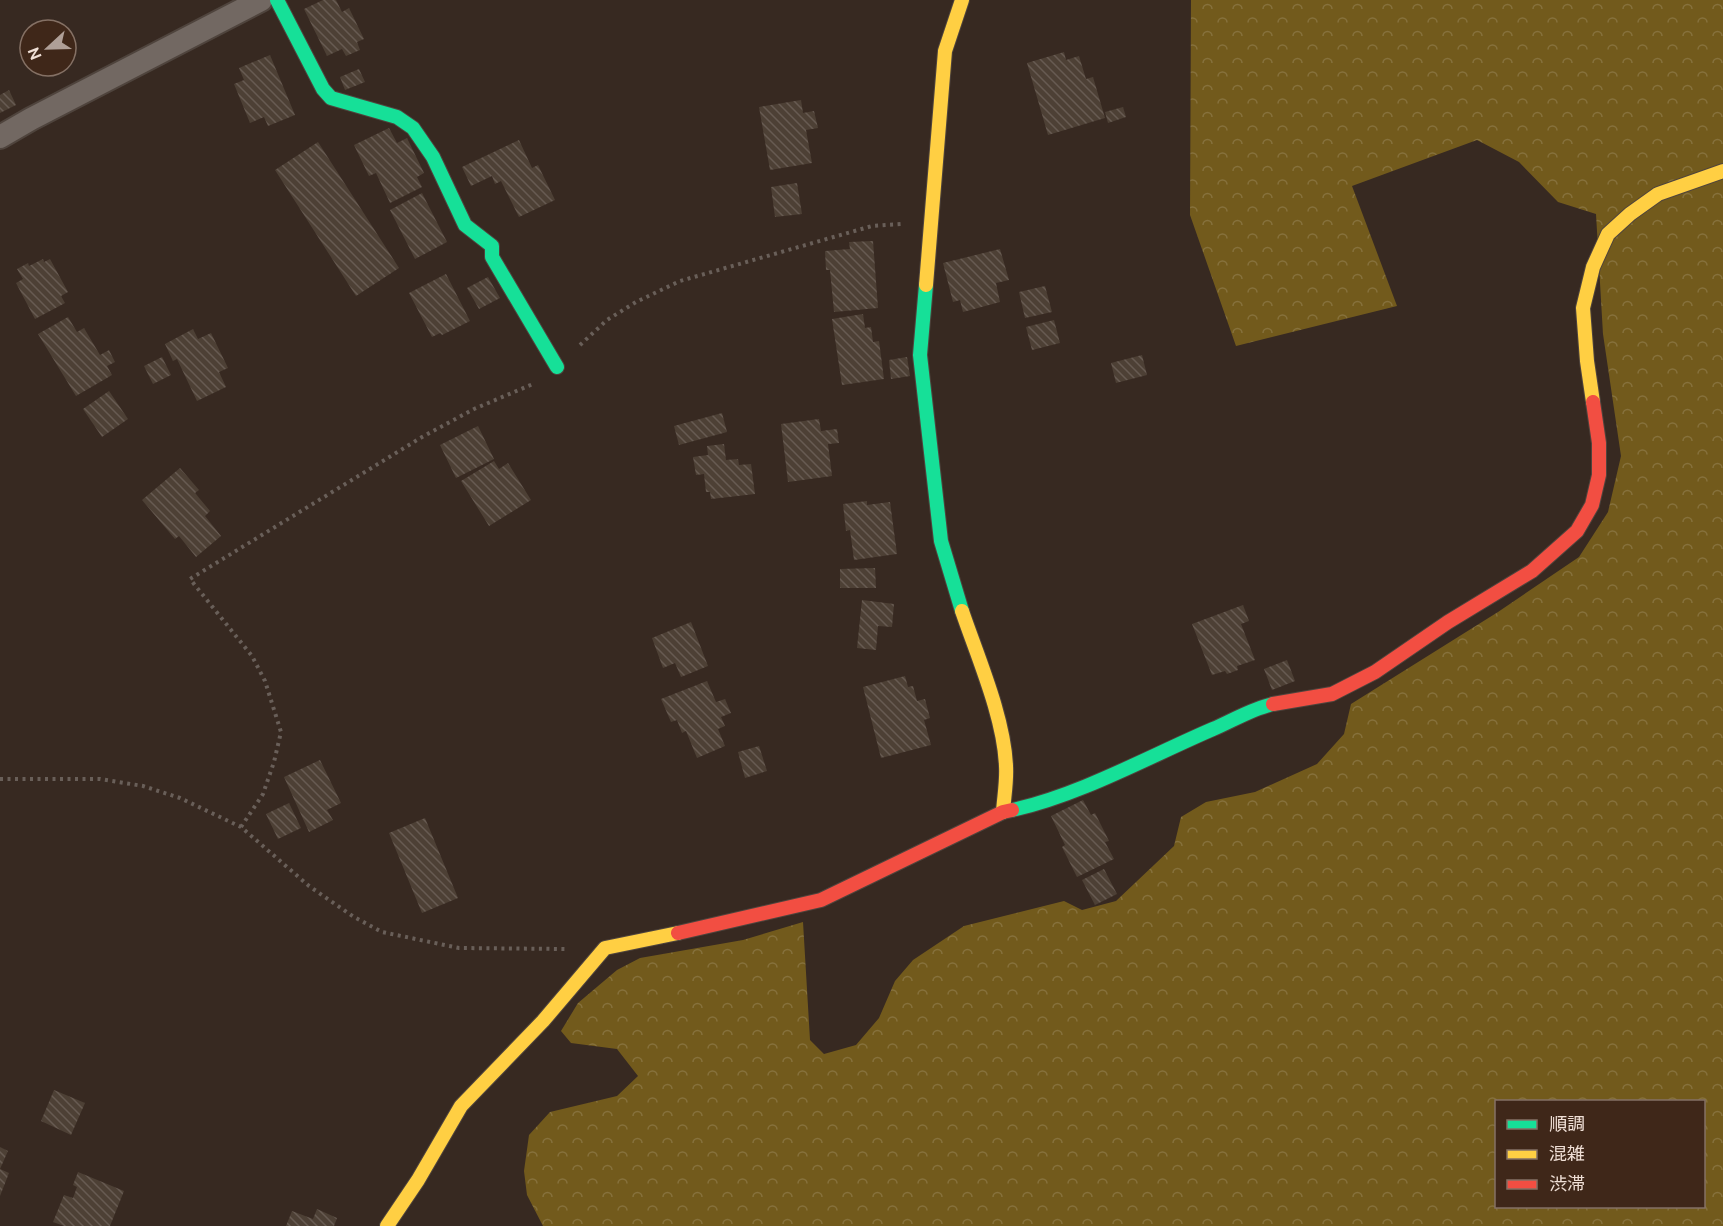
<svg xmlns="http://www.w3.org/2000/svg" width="1723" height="1226" viewBox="0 0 1723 1226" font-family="Ubuntu,'Noto Sans JP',sans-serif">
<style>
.forest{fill:url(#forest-crowns);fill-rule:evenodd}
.building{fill:url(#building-back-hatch)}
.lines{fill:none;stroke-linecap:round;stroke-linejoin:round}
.street-casing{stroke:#4f443d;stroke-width:26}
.fast-casing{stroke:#4f443d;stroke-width:16}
.slow-casing{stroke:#4f443d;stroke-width:16}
.jam-casing{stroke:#4f443d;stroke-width:16}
.path{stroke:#695f59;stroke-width:4;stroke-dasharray:3 4.5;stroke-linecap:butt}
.street{stroke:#726862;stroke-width:22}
.fast{stroke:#16e098;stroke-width:14}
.slow{stroke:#ffcf43;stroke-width:14}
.jam{stroke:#f24e42;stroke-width:14}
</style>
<defs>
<pattern id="forest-crowns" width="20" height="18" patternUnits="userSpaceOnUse" patternTransform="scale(1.5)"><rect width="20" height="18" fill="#725a1c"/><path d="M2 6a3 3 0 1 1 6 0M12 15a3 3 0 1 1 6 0" fill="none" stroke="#86713c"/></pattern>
<pattern id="building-back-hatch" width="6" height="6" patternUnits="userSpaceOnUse" patternTransform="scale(1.5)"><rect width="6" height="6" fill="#4d4035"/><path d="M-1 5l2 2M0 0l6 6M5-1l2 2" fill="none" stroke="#675b52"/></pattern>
</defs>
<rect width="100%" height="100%" fill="#372921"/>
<!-- forest -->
<path class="forest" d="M1191 0H1723V1226H543L527 1195 524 1171 529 1135 550 1112 617 1096 638 1076 617 1049 571 1043 561 1031 578 1003 617 970 640 958 743 940 803 922 810 1040 824 1054 856 1045 879 1018 895 981 913 960 964 926 1064 901 1082 910 1116 901 1174 846 1181 817 1206 802 1255 792 1317 764 1344 734 1351 704 1498 612 1579 557 1608 512 1621 456 1603 334 1596 214 1558 202 1519 162 1477 140 1352 186 1397 306 1236 346 1190 215ZM1496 1102H1704V1206H1496Z"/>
<!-- building -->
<g class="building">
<polygon points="323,0 336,0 342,12 349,8 364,39 357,42 360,50 346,56 342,49 327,56 304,9"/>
<polygon points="1064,52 1066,60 1079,56 1086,79 1093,77 1105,118 1048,135 1027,63"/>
<polygon points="270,55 295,115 268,126 264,117 250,123 234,84 244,80 239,68"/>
<polygon points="359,69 365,82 345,90 340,77"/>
<polygon points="9,90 16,105 0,113 0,95"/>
<polygon points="801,100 803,113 814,111 818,128 806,130 812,163 770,170 759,107"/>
<polygon points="1123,107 1126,117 1108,123 1105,112"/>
<polygon points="389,128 397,143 407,138 424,173 417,177 422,187 390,203 376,173 369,176 354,145"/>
<polygon points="519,140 532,168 538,165 555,200 519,217 501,181 495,184 492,176 471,186 462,167"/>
<polygon points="318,142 399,268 356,296 275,170"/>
<polygon points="797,183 802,214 775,217 771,187"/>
<polygon points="422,193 447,242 415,259 390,210"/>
<polygon points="873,241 878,308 834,312 830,270 826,270 825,251 850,249 849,242"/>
<polygon points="1000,249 1009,280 996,283 1000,302 963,312 960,300 953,302 943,263"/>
<polygon points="43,259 44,262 50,259 68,292 61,296 65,303 35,319 16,283 23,279 17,269 28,263 29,266"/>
<polygon points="446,274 470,321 442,335 440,333 432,337 409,293"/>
<polygon points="488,277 500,298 479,309 467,288"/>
<polygon points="1045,286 1052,312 1025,318 1019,292"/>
<polygon points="863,314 865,328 871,327 873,342 879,341 884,379 842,385 832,319"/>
<polygon points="68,317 77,332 84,328 100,355 109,350 115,362 107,366 112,375 76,396 38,334"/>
<polygon points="1054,320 1060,343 1032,350 1026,327"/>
<polygon points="193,329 198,339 211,333 228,368 219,372 226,387 197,401 177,359 173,361 165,344"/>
<polygon points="1142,355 1147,375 1116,383 1111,363"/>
<polygon points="162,357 171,375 153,384 144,366"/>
<polygon points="907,357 910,376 891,379 889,360"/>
<polygon points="109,391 128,419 102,437 83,409"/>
<polygon points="722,413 727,432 679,445 674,426"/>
<polygon points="819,419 821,431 837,429 839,443 828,444 832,476 788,482 781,424"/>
<polygon points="478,426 494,459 456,478 440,445"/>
<polygon points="724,444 726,460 738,459 739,465 751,464 755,494 711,499 710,492 706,492 704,474 696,475 693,457 708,455 707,446"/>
<polygon points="494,461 499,469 508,463 531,500 489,526 461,481"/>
<polygon points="180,468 199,490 195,493 210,511 205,516 221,536 196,557 179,536 175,539 142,500"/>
<polygon points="867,501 867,505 890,502 897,554 854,560 850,530 846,531 843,504"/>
<polygon points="875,568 876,588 840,588 840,569"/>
<polygon points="862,600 894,604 892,627 878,626 876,650 857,648"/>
<polygon points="1243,605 1249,621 1241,624 1255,660 1237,666 1238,670 1227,674 1225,671 1212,675 1192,624"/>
<polygon points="691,622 708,666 681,677 675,663 663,668 652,638"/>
<polygon points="1287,660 1295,681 1272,690 1264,669"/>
<polygon points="905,676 908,687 913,686 917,701 925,699 930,718 924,720 931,745 881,758 863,687"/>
<polygon points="707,681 716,702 725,699 731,713 721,717 725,726 718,729 725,746 697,758 686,731 682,733 677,720 671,722 661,699"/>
<polygon points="759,746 767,771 745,778 738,752"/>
<polygon points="320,760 341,803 327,810 333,820 309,832 284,777"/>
<polygon points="1083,800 1091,815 1095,813 1109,841 1105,842 1114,859 1077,877 1062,847 1065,845 1051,816"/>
<polygon points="289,803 301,828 278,839 266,814"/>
<polygon points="425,818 458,898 422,913 389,833"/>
<polygon points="1104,869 1117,894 1095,905 1082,880"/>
<polygon points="54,1090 85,1103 71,1135 41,1121"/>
<polygon points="0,1147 8,1151 0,1169 9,1173 0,1196"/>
<polygon points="78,1172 124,1191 110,1226 64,1226 53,1222 64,1195 73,1198 77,1187 73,1185"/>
<polygon points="317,1209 337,1218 334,1226 286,1226 292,1211 313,1219"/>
</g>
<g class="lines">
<!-- street casing -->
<g class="street-casing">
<polyline id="street" points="0,137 31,119 261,0"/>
</g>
<!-- fast casing -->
<g class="fast-casing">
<g id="fast">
<polyline points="277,0 323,89 331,98 397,117 413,128 433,157 465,225 492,246 492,257 557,367"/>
<polyline points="926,285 920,355 941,541 962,611"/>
<path d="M1012 810C1078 796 1150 756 1213 729 1232 721 1253 708 1273 704"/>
</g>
</g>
<!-- slow casing -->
<g class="slow-casing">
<g id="slow">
<polyline points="926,285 945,51 962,0"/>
<polyline points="1593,402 1587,361 1583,308 1593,267 1608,234 1630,214 1658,194 1723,171"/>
<path d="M962 611C978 658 1004 717 1006 766 1007 781 1004 797 1003 812"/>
<polyline points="387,1226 418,1180 461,1106 543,1021 605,948 678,933"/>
</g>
</g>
<!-- jam casing -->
<g class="jam-casing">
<g id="jam">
<polyline points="1273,704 1332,694 1375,672 1448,622 1532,571 1577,531 1592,505 1599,475 1599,443 1593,402"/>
<polyline points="678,933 821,900 1003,812 1012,810"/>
</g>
</g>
<!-- path -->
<g class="path">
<polyline points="580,345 607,320 636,302 680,281 872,226 902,224"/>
<polyline points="0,779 100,779 143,786 180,798 241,827 309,886 354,917 382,932 459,948 565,949"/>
<polyline points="241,827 263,794 274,762 281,732 265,681 252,656 190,579 422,437 474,409 533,384"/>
</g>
<!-- street -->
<use href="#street" class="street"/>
<!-- fast -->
<use href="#fast" class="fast"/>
<!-- slow -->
<use href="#slow" class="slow"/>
<!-- jam -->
<use href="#jam" class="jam"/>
</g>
<!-- legend -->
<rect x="1495" y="1100" width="210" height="108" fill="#3f2719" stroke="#857165" stroke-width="1.5"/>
<rect x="1507" y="1120" width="30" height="9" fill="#16e098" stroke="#857165" stroke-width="1.5"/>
<text x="1549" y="1130" font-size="18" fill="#efdfd6">順調</text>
<rect x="1507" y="1150" width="30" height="9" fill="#ffcf43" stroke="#857165" stroke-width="1.5"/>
<text x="1549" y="1160" font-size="18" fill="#efdfd6">混雑</text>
<rect x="1507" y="1180" width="30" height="9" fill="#f24e42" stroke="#857165" stroke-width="1.5"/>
<text x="1549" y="1190" font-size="18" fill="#efdfd6">渋滞</text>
<!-- north arrow -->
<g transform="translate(48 48) rotate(248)"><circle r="28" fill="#3f2719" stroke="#857165" stroke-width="1.5"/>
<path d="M0-4.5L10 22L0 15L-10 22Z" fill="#af9f97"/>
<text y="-9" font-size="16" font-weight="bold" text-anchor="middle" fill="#efdfd6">N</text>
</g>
</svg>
